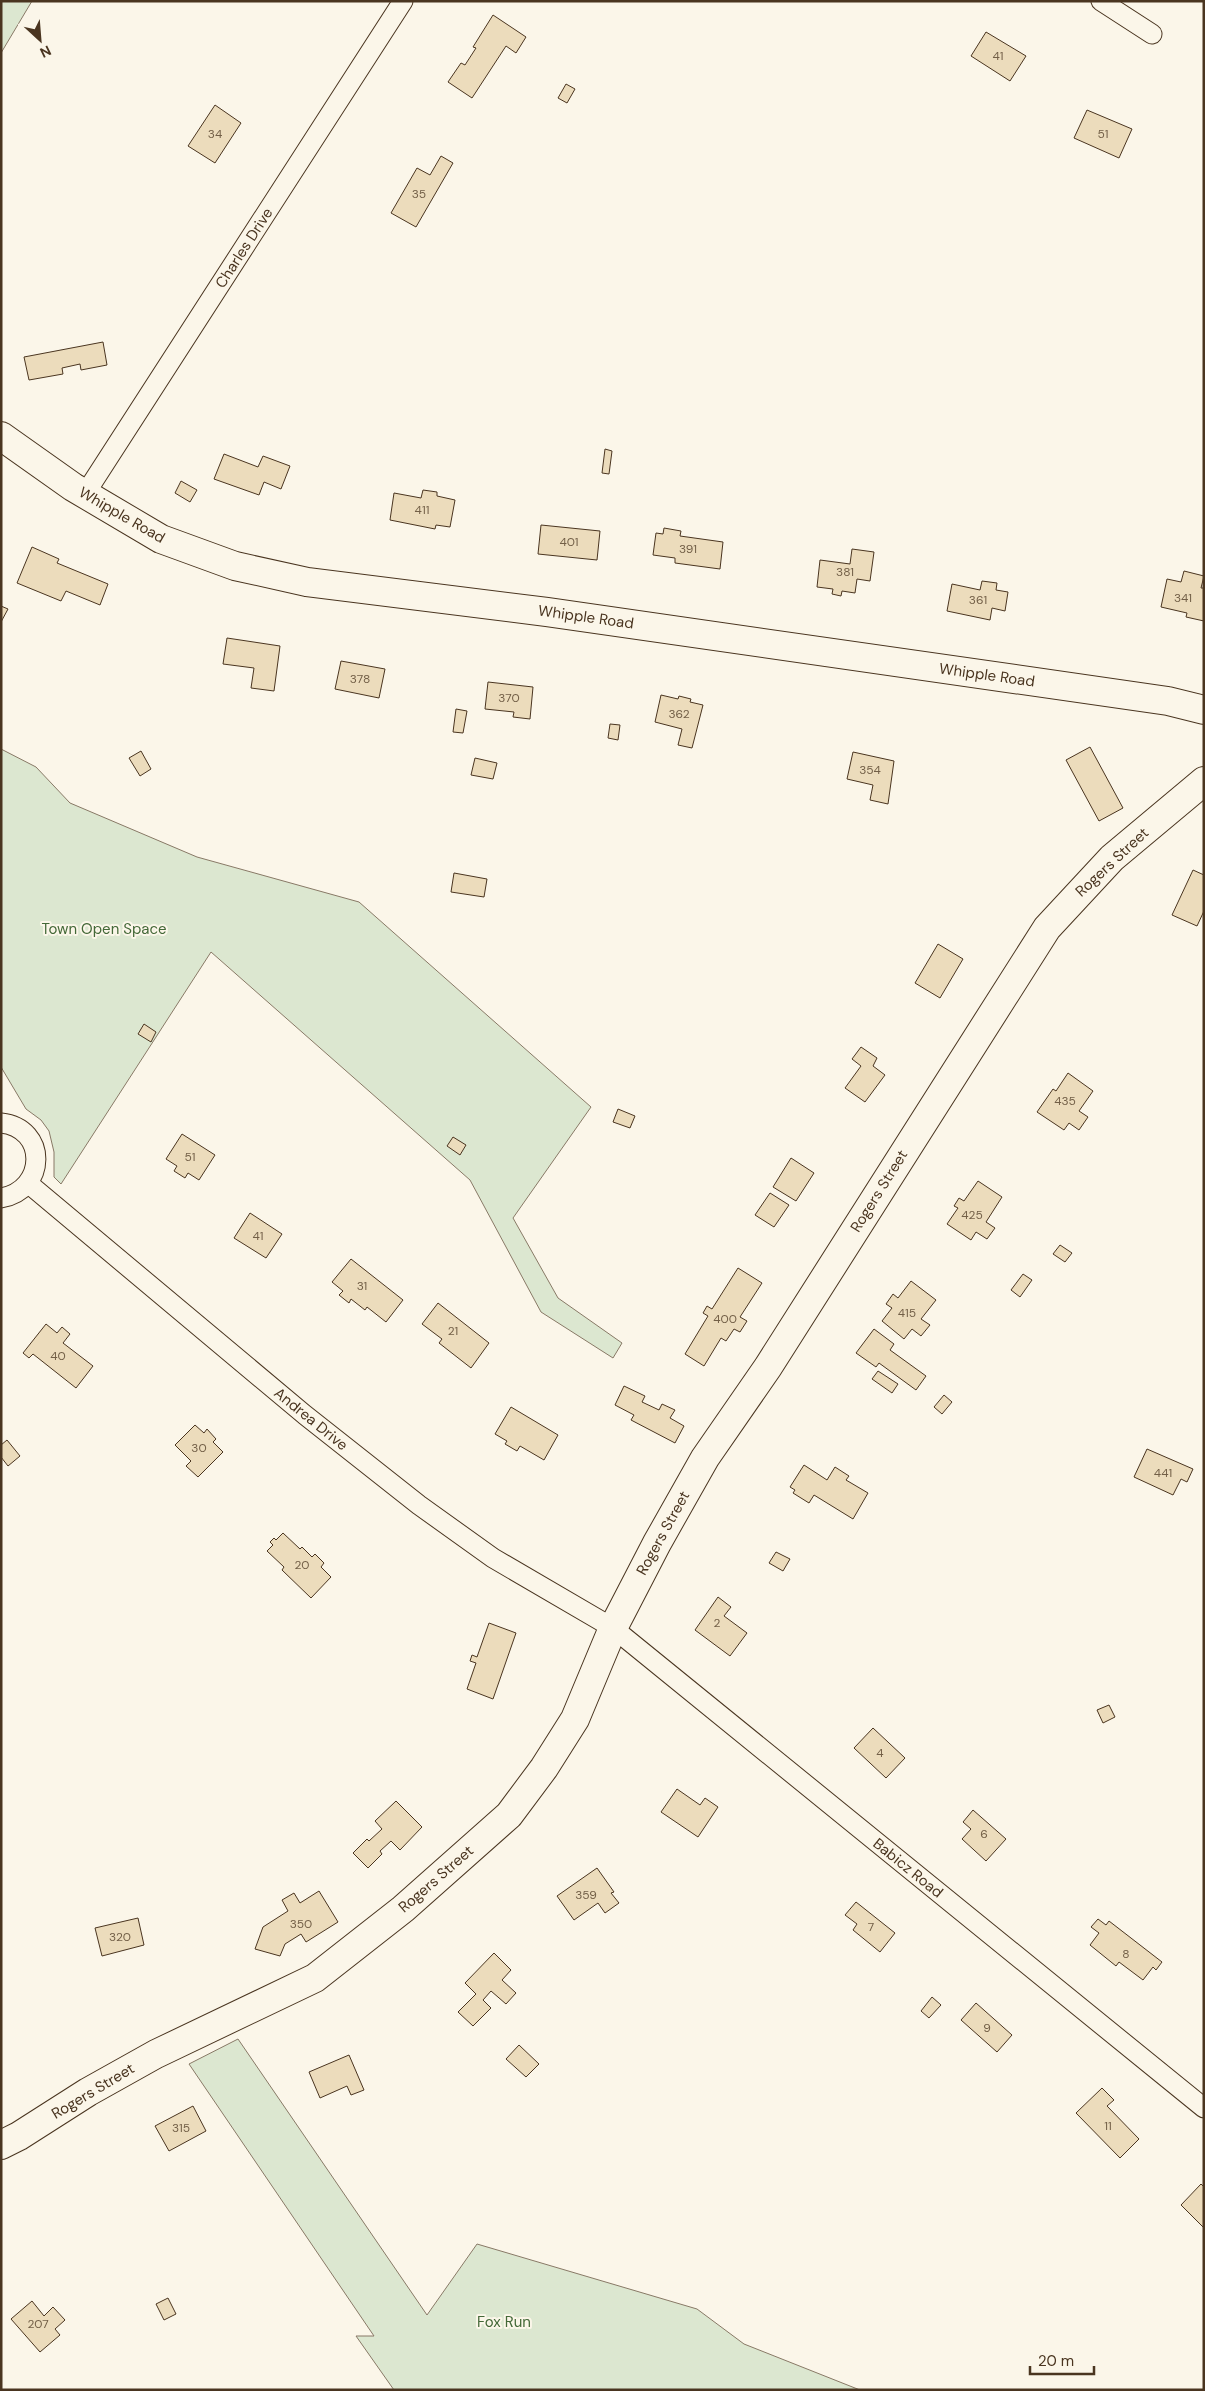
<svg xmlns="http://www.w3.org/2000/svg" width="1205" height="2391" viewBox="0 0 1205 2391" font-family="'DM Sans',sans-serif">
<style>
.green{fill:#dce7d0;stroke:#887966}
.building{fill:#ecdcbc;stroke:#4a3520}
.lines{fill:none;stroke-linecap:round;stroke-linejoin:round}
.street-casing{stroke:#4a3520;stroke-width:21}
.secondary-casing{stroke:#4a3520;stroke-width:30}
.street{stroke:#fbf6e9;stroke-width:19}
.secondary{stroke:#fbf6e9;stroke-width:28}
.labels{text-anchor:middle;dominant-baseline:central;stroke-width:4;stroke-linejoin:round;paint-order:stroke}
.number-label{font-size:12px;fill:#725f47}
.street-label{font-size:15px;fill:#4a3520;stroke:#fbf6e9}
.park-label{font-size:15px;fill:#436837;stroke:#fbf6e9}
</style>
<rect width="100%" height="100%" fill="#fbf6e9"/>
<!-- green -->
<g class="green">
<polygon points="1,1 32,1 1,53"/>
<polygon points="1,749 36,767 70,803 197,857 359,902 591,1107 513,1218 558,1298 622,1343 613,1358 541,1312 470,1180 211,952 61,1184 54,1177 54,1152 49,1131 41,1120 26,1109 1,1067"/>
<polygon points="238,2039 427,2315 477,2244 697,2309 744,2344 860,2390 394,2390 356,2336 374,2336 189,2064"/>
</g>
<!-- building -->
<g class="building">
<polygon points="493,15 526,37 516,53 506,46 472,98 448,82 461,63 465,65 476,48 473,47"/>
<polygon points="986,32 1026,56 1010,81 971,56"/>
<polygon points="566,84 575,89 567,103 558,98"/>
<polygon points="215,105 241,123 215,163 188,146"/>
<polygon points="1087,110 1132,129 1119,158 1074,138"/>
<polygon points="441,156 453,163 416,227 391,213 417,168 430,175"/>
<polygon points="103,342 107,365 81,370 80,364 62,368 63,374 29,380 24,357"/>
<polygon points="605,449 612,451 609,474 602,473"/>
<polygon points="224,454 258,467 263,456 290,466 281,489 264,482 259,495 214,479"/>
<polygon points="181,481 197,490 190,502 175,493"/>
<polygon points="423,490 437,492 437,496 455,500 450,527 436,525 435,529 390,520 394,493 421,498"/>
<polygon points="541,525 600,531 597,560 538,554"/>
<polygon points="664,528 681,531 680,536 723,542 720,569 675,563 675,558 653,555 656,533 663,534"/>
<polygon points="32,547 59,559 57,563 108,584 100,605 66,591 61,601 17,583"/>
<polygon points="852,549 874,552 870,581 857,579 855,593 842,591 841,596 832,594 833,589 817,587 820,560 850,564"/>
<polygon points="1184,571 1204,576 1201,588 1204,588 1204,621 1186,617 1187,613 1161,607 1167,579 1181,582"/>
<polygon points="982,581 997,583 996,590 1008,592 1005,611 992,608 990,620 947,611 952,584 980,590"/>
<polygon points="1,606 8,609 1,622"/>
<polygon points="227,638 280,646 274,691 251,688 254,668 223,664"/>
<polygon points="341,661 385,669 379,698 335,689"/>
<polygon points="488,682 533,687 530,719 513,717 514,712 485,709"/>
<polygon points="661,695 678,699 679,696 691,699 690,702 703,705 692,748 678,745 682,729 655,722"/>
<polygon points="456,709 467,711 463,733 453,732"/>
<polygon points="610,724 620,725 618,740 608,738"/>
<polygon points="1090,747 1123,808 1099,821 1066,760"/>
<polygon points="141,751 151,769 140,776 129,758"/>
<polygon points="853,752 894,761 888,804 870,800 873,785 847,779"/>
<polygon points="475,758 497,763 493,779 471,775"/>
<polygon points="1193,870 1204,875 1204,911 1197,926 1172,915"/>
<polygon points="454,873 487,879 484,897 451,892"/>
<polygon points="938,944 963,959 940,998 915,983"/>
<polygon points="144,1024 156,1032 151,1042 138,1034"/>
<polygon points="861,1047 877,1058 873,1066 885,1075 865,1102 845,1088 861,1066 852,1059"/>
<polygon points="1068,1073 1093,1091 1079,1111 1088,1117 1079,1130 1069,1123 1064,1130 1037,1112 1053,1089 1056,1091"/>
<polygon points="618,1109 635,1116 630,1128 613,1122"/>
<polygon points="182,1134 215,1155 199,1180 188,1173 185,1178 174,1171 177,1166 166,1159"/>
<polygon points="453,1137 466,1145 460,1155 447,1146"/>
<polygon points="791,1158 814,1173 796,1201 773,1187"/>
<polygon points="978,1181 1002,1197 986,1222 995,1228 987,1239 976,1232 971,1240 947,1224 958,1208 954,1206 959,1198 964,1201"/>
<polygon points="770,1193 789,1205 774,1227 755,1215"/>
<polygon points="250,1213 282,1234 266,1258 234,1238"/>
<polygon points="1060,1245 1072,1253 1065,1262 1053,1254"/>
<polygon points="351,1259 403,1300 386,1322 367,1307 365,1310 351,1299 349,1303 339,1295 343,1291 332,1282"/>
<polygon points="738,1268 762,1283 740,1317 747,1321 740,1332 734,1329 726,1341 721,1338 704,1366 685,1354 708,1316 703,1313 707,1306 712,1309"/>
<polygon points="1023,1274 1032,1280 1020,1297 1011,1290"/>
<polygon points="911,1281 936,1300 921,1319 930,1325 921,1336 912,1329 904,1339 882,1321 892,1308 886,1304 893,1294 898,1298"/>
<polygon points="438,1303 489,1343 471,1368 439,1343 442,1339 422,1324"/>
<polygon points="46,1324 57,1333 62,1327 70,1334 63,1343 93,1366 76,1388 33,1354 29,1358 23,1353"/>
<polygon points="874,1329 894,1344 890,1350 926,1376 916,1390 879,1363 876,1367 856,1353"/>
<polygon points="878,1371 898,1384 892,1393 872,1379"/>
<polygon points="624,1386 645,1396 642,1402 659,1410 662,1404 675,1410 670,1418 684,1426 675,1443 631,1420 634,1415 615,1405"/>
<polygon points="944,1395 952,1402 942,1414 934,1407"/>
<polygon points="511,1407 558,1435 544,1460 520,1446 517,1451 505,1444 507,1441 495,1434"/>
<polygon points="195,1425 204,1433 207,1429 216,1439 213,1442 223,1452 198,1477 186,1466 191,1461 175,1445"/>
<polygon points="7,1440 20,1456 8,1466 1,1457 1,1445"/>
<polygon points="1147,1449 1193,1469 1187,1482 1181,1479 1173,1495 1134,1477"/>
<polygon points="804,1465 827,1480 835,1467 849,1476 846,1480 868,1493 853,1519 814,1495 809,1503 793,1493 795,1490 790,1487"/>
<polygon points="283,1533 300,1549 302,1547 312,1557 315,1554 324,1563 321,1567 331,1577 311,1598 282,1570 284,1567 267,1551 273,1545 270,1542 274,1538 276,1540"/>
<polygon points="776,1552 790,1559 783,1571 769,1563"/>
<polygon points="718,1597 731,1607 724,1616 747,1633 730,1656 695,1630"/>
<polygon points="489,1623 516,1633 493,1699 467,1689 476,1663 470,1661 472,1655 477,1657"/>
<polygon points="1109,1705 1115,1717 1103,1723 1097,1710"/>
<polygon points="873,1728 905,1758 886,1778 854,1748"/>
<polygon points="677,1789 700,1805 705,1798 718,1807 698,1837 661,1812"/>
<polygon points="396,1801 422,1827 400,1850 391,1841 380,1851 382,1854 368,1868 353,1853 367,1839 369,1841 382,1829 375,1821"/>
<polygon points="973,1810 1006,1839 986,1861 962,1839 971,1829 963,1822"/>
<polygon points="597,1868 614,1892 611,1893 619,1903 605,1913 598,1903 574,1920 557,1896"/>
<polygon points="319,1891 338,1922 306,1942 301,1934 285,1944 280,1956 255,1949 263,1927 288,1911 282,1900 294,1893 300,1903"/>
<polygon points="856,1902 895,1933 880,1952 853,1930 857,1924 845,1915"/>
<polygon points="138,1918 144,1945 102,1956 95,1928"/>
<polygon points="1098,1919 1106,1925 1109,1921 1162,1962 1156,1970 1153,1967 1143,1980 1119,1962 1116,1966 1090,1945 1099,1933 1091,1927"/>
<polygon points="494,1953 511,1970 502,1980 516,1993 506,2004 491,1991 483,2000 491,2008 473,2026 458,2012 476,1994 465,1983"/>
<polygon points="932,1997 941,2005 929,2018 921,2011"/>
<polygon points="976,2003 1012,2035 997,2052 961,2020"/>
<polygon points="519,2045 539,2064 526,2077 506,2059"/>
<polygon points="349,2055 364,2090 351,2095 347,2086 320,2098 309,2072"/>
<polygon points="1102,2088 1114,2100 1107,2106 1139,2139 1120,2158 1076,2113"/>
<polygon points="193,2106 206,2131 169,2151 155,2126"/>
<polygon points="1201,2184 1204,2187 1204,2228 1181,2205"/>
<polygon points="168,2298 176,2314 164,2320 156,2304"/>
<polygon points="32,2301 44,2316 53,2307 65,2320 55,2329 60,2335 40,2352 11,2319"/>
</g>
<g class="lines">
<!-- street casing -->
<g class="street-casing">
<g id="street">
<polyline points="1101,1 1152,34"/>
<polyline points="85,494 403,1"/>
<path d="M1 1123C48 1128 47 1190 1 1198"/>
<polyline points="29,1184 305,1415 419,1505 493,1558 613,1628 1204,2108"/>
</g>
</g>
<!-- secondary casing -->
<g class="secondary-casing">
<g id="secondary">
<polyline points="1,436 73,487 161,539 235,566 307,582 547,612 1168,701 1204,710"/>
<polyline points="1,2145 19,2136 88,2092 156,2054 315,1978 403,1909 509,1815 544,1768 575,1719 613,1628 657,1543 705,1458 768,1367 1047,928 1112,858 1204,781"/>
</g>
</g>
<!-- street -->
<use href="#street" class="street"/>
<!-- secondary -->
<use href="#secondary" class="secondary"/>
</g>
<g class="labels">
<!-- number labels -->
<g class="number-label">
<text x="998" y="56">41</text>
<text x="215" y="134">34</text>
<text x="1103" y="134">51</text>
<text x="419" y="194">35</text>
<text x="422" y="510">411</text>
<text x="569" y="542">401</text>
<text x="688" y="549">391</text>
<text x="845" y="572">381</text>
<text x="1183" y="598">341</text>
<text x="978" y="600">361</text>
<text x="360" y="679">378</text>
<text x="509" y="698">370</text>
<text x="679" y="714">362</text>
<text x="870" y="770">354</text>
<text x="1065" y="1101">435</text>
<text x="190" y="1157">51</text>
<text x="972" y="1215">425</text>
<text x="258" y="1236">41</text>
<text x="362" y="1286">31</text>
<text x="907" y="1313">415</text>
<text x="725" y="1319">400</text>
<text x="453" y="1331">21</text>
<text x="58" y="1356">40</text>
<text x="199" y="1448">30</text>
<text x="1163" y="1473">441</text>
<text x="302" y="1565">20</text>
<text x="717" y="1623">2</text>
<text x="880" y="1753">4</text>
<text x="984" y="1834">6</text>
<text x="586" y="1895">359</text>
<text x="301" y="1924">350</text>
<text x="871" y="1927">7</text>
<text x="120" y="1937">320</text>
<text x="1126" y="1954">8</text>
<text x="987" y="2028">9</text>
<text x="1108" y="2126">11</text>
<text x="181" y="2128">315</text>
<text x="38" y="2324">207</text>
</g>
<!-- street labels -->
<g class="street-label">
<text transform="translate(244 248) rotate(-57)">Charles Drive</text>
<text transform="translate(122 515) rotate(30)">Whipple Road</text>
<text transform="translate(586 617) rotate(8)">Whipple Road</text>
<text transform="translate(987 675) rotate(8)">Whipple Road</text>
<text transform="translate(1112 862) rotate(-43)">Rogers Street</text>
<text transform="translate(879 1191) rotate(-58)">Rogers Street</text>
<text transform="translate(311 1419) rotate(39)">Andrea Drive</text>
<text transform="translate(663 1533) rotate(-61)">Rogers Street</text>
<text transform="translate(908 1868) rotate(39)">Babicz Road</text>
<text transform="translate(436 1879) rotate(-41)">Rogers Street</text>
<text transform="translate(93 2091) rotate(-31)">Rogers Street</text>
</g>
<!-- park labels -->
<g class="park-label">
<text x="104" y="929">Town Open Space</text>
<text x="504" y="2322">Fox Run</text>
</g>
</g>
<!-- border -->
<rect width="1205" height="2391" fill="none" stroke="#4a3520" stroke-width="5"/>
<!-- north arrow -->
<g transform="translate(40 40) rotate(154)" stroke="#fbf6e9" stroke-width="4" paint-order="stroke">
<path d="M0-4L9 19L0 12L-9 19Z" fill="#4a3520"/>
<text y="-8" font-size="14" font-weight="bold" text-anchor="middle" fill="#4a3520">N</text>
</g>
<!-- scale -->
<path d="M1030 2366v8h64v-8" fill="none" stroke="#4a3520" stroke-width="2.5"/>
<text x="1038" y="2366" font-size="15" fill="#4a3520" stroke="#fbf6e9" stroke-width="4" paint-order="stroke">20 m</text>
</svg>
